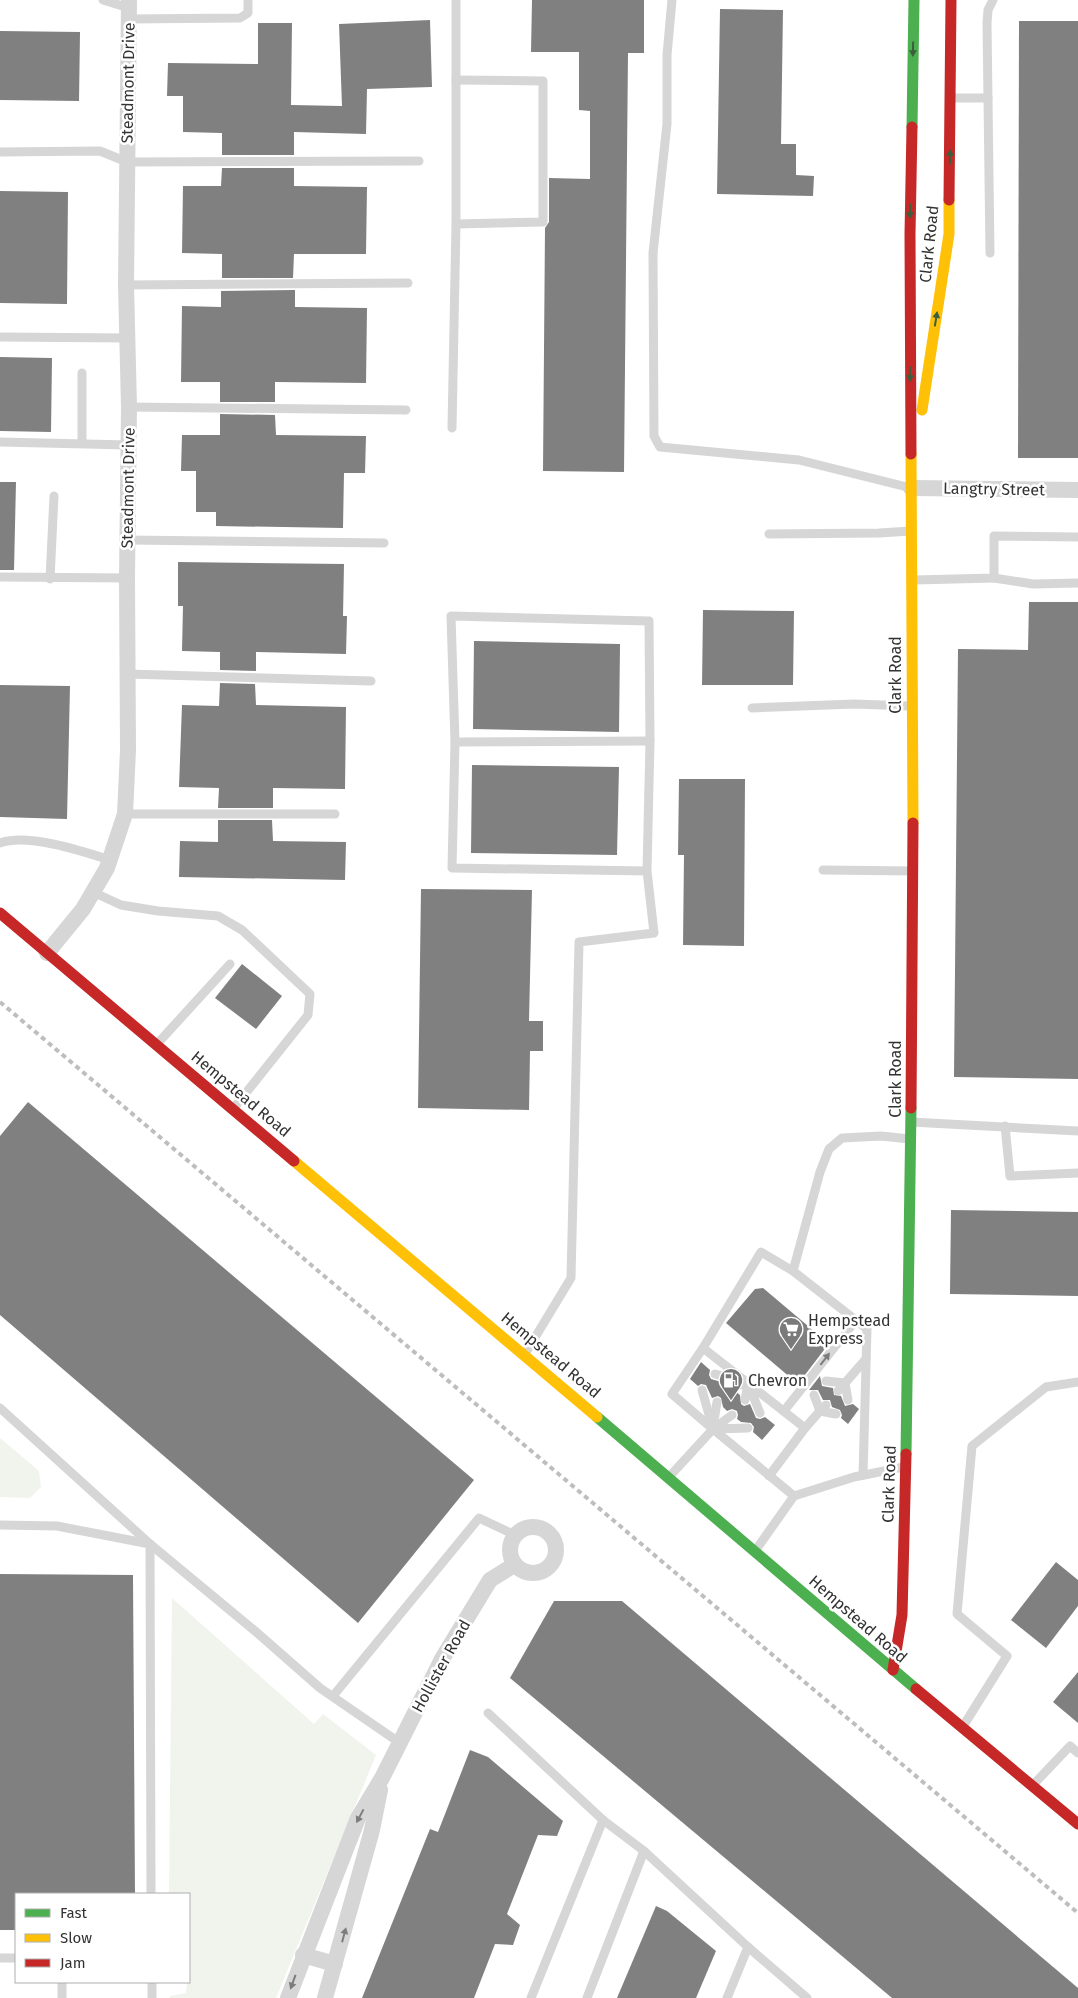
<svg xmlns="http://www.w3.org/2000/svg" width="1078" height="1998" viewBox="0 0 1078 1998" font-family="'Fira Sans',sans-serif">
<style>
.green{fill:#f0f4ed}
.building{fill:#808080}
.lines{fill:none;stroke-linecap:round;stroke-linejoin:round}
.lane{stroke:#d6d6d6;stroke-width:9}
.street{stroke:#d6d6d6;stroke-width:16}
.fast{stroke:#4caf50;stroke-width:11}
.slow{stroke:#ffc107;stroke-width:11}
.jam{stroke:#c62828;stroke-width:11}
.rail{stroke:#bebebe;stroke-width:4;stroke-dasharray:5 4;stroke-linecap:butt}
.oneway{fill:#3b5e3c}
.oneway2{fill:#7c7c7c}
.labels{text-anchor:middle;dominant-baseline:central;stroke-width:5;stroke-linejoin:round;paint-order:stroke}
.street-label{font-size:16px;fill:#323232;stroke:#fff}
.poi-label{font-size:16px;fill:#323232;stroke:#fff;text-anchor:start}
</style>
<rect width="100%" height="100%" fill="#fff"/>
<!-- green -->
<g class="green">
<polygon points="0,1438 39,1471 41,1487 30,1498 0,1497"/>
<polygon points="172,1598 314,1724 323,1714 376,1755 276,1998 170,1998 170,1996 186,1993 187,1982 189,1982 189,1894 169,1894"/>
</g>
<!-- building -->
<g class="building">
<polygon points="532,0 644,0 644,53 628,53 624,472 543,471 545,228 549,222 549,178 590,179 590,111 579,110 579,52 531,52"/>
<polygon points="720,9 783,10 781,144 796,144 796,175 814,176 813,196 717,194"/>
<polygon points="430,20 432,87 367,89 366,134 294,132 294,155 222,155 222,133 183,132 183,96 167,96 168,63 258,64 258,23 292,23 291,105 342,106 339,24"/>
<polygon points="1019,21 1078,21 1078,458 1018,458"/>
<polygon points="0,31 80,32 79,101 0,100"/>
<polygon points="222,168 294,168 294,186 367,187 366,254 294,254 293,278 222,278 222,254 182,253 183,186 221,186"/>
<polygon points="0,191 68,192 67,304 0,303"/>
<polygon points="295,290 295,307 367,308 366,383 275,382 275,402 220,402 220,382 181,382 182,306 221,307 221,291"/>
<polygon points="0,357 52,358 51,432 0,431"/>
<polygon points="220,414 275,415 276,435 366,436 365,473 344,473 343,528 216,526 216,512 196,512 196,471 181,471 182,435 220,435"/>
<polygon points="0,482 16,482 14,570 0,570"/>
<polygon points="178,562 344,564 343,616 347,616 346,654 256,652 256,671 220,670 220,652 182,651 183,606 178,606"/>
<polygon points="1029,602 1078,602 1078,1079 954,1077 958,649 1028,650"/>
<polygon points="703,610 794,611 793,685 702,685"/>
<polygon points="474,641 620,644 619,732 473,729"/>
<polygon points="220,683 255,684 256,705 346,707 345,789 273,788 273,808 218,808 219,788 179,787 182,705 219,706"/>
<polygon points="0,685 70,686 67,819 0,817"/>
<polygon points="472,765 619,767 617,855 471,853"/>
<polygon points="679,779 745,779 744,946 683,945 684,855 678,855"/>
<polygon points="218,820 272,820 273,841 346,842 345,880 179,877 180,841 218,842"/>
<polygon points="421,889 532,890 529,1021 543,1021 543,1051 530,1051 529,1110 418,1108"/>
<polygon points="242,964 282,996 256,1029 215,998"/>
<polygon points="28,1102 474,1480 358,1623 0,1315 0,1136"/>
<polygon points="951,1210 1078,1212 1078,1296 950,1294"/>
<polygon points="763,1288 827,1342 827,1346 798,1384 726,1323 755,1289"/>
<polygon points="701,1362 710,1370 709,1375 711,1379 725,1383 724,1388 726,1392 736,1392 740,1395 741,1404 744,1406 750,1404 756,1418 760,1419 765,1417 775,1425 762,1440 753,1432 754,1427 751,1423 741,1422 737,1419 738,1415 737,1411 732,1409 727,1411 723,1407 721,1398 718,1396 712,1398 706,1385 701,1384 698,1386 690,1379"/>
<polygon points="820,1376 822,1386 833,1388 834,1395 841,1396 845,1406 853,1404 859,1409 848,1424 841,1418 842,1415 840,1410 832,1407 830,1400 823,1400 818,1390 809,1390"/>
<polygon points="1056,1562 1078,1580 1078,1606 1046,1648 1011,1620"/>
<polygon points="0,1574 133,1575 135,1894 16,1894 16,1930 0,1930"/>
<polygon points="554,1601 622,1601 1078,1988 1078,1998 892,1998 510,1678"/>
<polygon points="1078,1672 1078,1723 1053,1702"/>
<polygon points="470,1750 488,1757 563,1821 557,1836 538,1835 507,1914 520,1925 513,1945 495,1944 474,1998 362,1998 430,1829 438,1832"/>
<polygon points="656,1906 667,1911 716,1951 696,1998 617,1998"/>
</g>
<g class="lines">
<!-- lane -->
<g class="lane">
<polyline points="103,0 129,8"/>
<polyline points="672,0 667,55 667,124 653,253 654,436 660,447 799,460 911,488"/>
<polyline points="129,19 240,18 248,13 248,0"/>
<polyline points="951,98 988,98"/>
<polyline points="0,152 100,151 127,162 419,161"/>
<polyline points="456,224 543,222 543,81 456,80"/>
<polyline points="990,253 987,23 988,10 993,0"/>
<polyline points="126,285 408,283"/>
<polyline points="0,337 127,338"/>
<polyline points="82,373 82,443"/>
<polyline points="129,407 406,410"/>
<polyline points="452,428 456,224 456,0"/>
<polyline points="0,442 129,445"/>
<polyline points="769,534 879,533 911,531"/>
<polyline points="127,540 384,543"/>
<polyline points="0,577 127,578"/>
<polyline points="994,578 1033,584 1078,583"/>
<polyline points="50,579 54,496"/>
<polyline points="914,580 994,578 994,536 1078,537"/>
<polyline points="128,674 371,681"/>
<polyline points="752,708 854,704 911,706"/>
<polyline points="455,742 650,741"/>
<polyline points="125,814 335,814"/>
<path d="M0 843C28 833 82 851 110 860"/>
<polyline points="823,870 913,871"/>
<polyline points="93,892 121,905 158,911 218,916 242,930 310,994 308,1015 233,1109"/>
<polyline points="158,1043 230,964"/>
<polyline points="911,1122 1078,1131"/>
<polyline points="1005,1126 1010,1176 1078,1173"/>
<polyline points="793,1271 820,1172 829,1149 842,1138 881,1136 910,1139"/>
<polyline points="703,1348 805,1428 820,1411 814,1395"/>
<polyline points="525,1354 571,1278 579,942 654,933 647,871 650,741 649,621 451,616 455,742 452,868 647,871"/>
<polyline points="715,1374 748,1383 760,1413"/>
<polyline points="826,1381 845,1383"/>
<polyline points="845,1383 848,1400"/>
<polyline points="730,1387 748,1383 745,1400"/>
<polyline points="702,1390 713,1429 748,1428"/>
<polyline points="838,1391 866,1359"/>
<polyline points="826,1405 820,1411 836,1414"/>
<polyline points="0,1408 150,1544 255,1631 320,1688 400,1743"/>
<polyline points="784,1411 856,1320"/>
<polyline points="713,1427 717,1402"/>
<polyline points="713,1429 672,1394 703,1348 761,1252 793,1271 867,1329 863,1475"/>
<polyline points="713,1429 732,1415"/>
<polyline points="769,1476 805,1428"/>
<polyline points="669,1477 713,1429 794,1496"/>
<polyline points="0,1525 57,1526 150,1544 151,1894"/>
<polyline points="755,1551 794,1496 854,1477 904,1467"/>
<polyline points="333,1696 479,1518 515,1535"/>
<polyline points="488,1713 603,1820 644,1851 748,1947 807,1998"/>
<polyline points="962,1728 1007,1656 957,1614 972,1446 1046,1387 1078,1382"/>
<polyline points="1032,1786 1070,1746 1078,1753"/>
<polyline points="0,1958 16,1958"/>
<polyline points="152,1982 152,1998"/>
<polyline points="62,1998 62,1982"/>
<polyline points="531,1998 603,1820"/>
<polyline points="587,1998 644,1851"/>
<polyline points="727,1998 748,1947"/>
</g>
<!-- street -->
<g class="street">
<polyline points="911,488 1078,490"/>
<polyline points="47,953 83,909 107,868 125,814 128,750 127,578 129,407 126,285 129,0"/>
<circle cx="533" cy="1550" r="23"/>
<polyline points="303,1955 335,1964"/>
<polyline points="288,1998 358,1818 382,1778 442,1659 490,1580 514,1565"/>
<polyline points="325,1998 372,1830 380,1790"/>
</g>
<!-- fast -->
<g class="fast">
<polyline points="912,127 914,0"/>
<polyline points="597,1417 916,1689"/>
<polyline points="906,1454 911,1108"/>
</g>
<!-- slow -->
<g class="slow">
<polyline points="922,410 949,234 949,200"/>
<polyline points="911,454 913,823"/>
<polyline points="294,1161 597,1417"/>
</g>
<!-- jam -->
<g class="jam">
<polyline points="949,200 951,0"/>
<polyline points="911,454 910,234 912,127"/>
<polyline points="0,913 294,1161"/>
<polyline points="911,1108 913,823"/>
<polyline points="893,1670 902,1615 906,1454"/>
<polyline points="916,1689 1078,1824"/>
</g>
<!-- rail -->
<polyline class="rail" points="0,1002 1078,1913"/>
</g>
<!-- one-way arrows -->
<defs><path id="oneway-solid" d="M-6-.8H1V-3.2L6.5 0L1 3.2V.8H-6Z" transform="scale(1.25)"/></defs>
<g class="oneway">
<use href="#oneway-solid" transform="translate(913 49) rotate(91)"/>
<use href="#oneway-solid" transform="translate(950 157) rotate(-89)"/>
<use href="#oneway-solid" transform="translate(910 211) rotate(91)"/>
<use href="#oneway-solid" transform="translate(936 319) rotate(-81)"/>
<use href="#oneway-solid" transform="translate(910 374) rotate(90)"/>
</g>
<g class="oneway2">
<use href="#oneway-solid" transform="translate(825 1359) rotate(-52)"/>
<use href="#oneway-solid" transform="translate(360 1816) rotate(118)"/>
<use href="#oneway-solid" transform="translate(344 1935) rotate(-75)"/>
<use href="#oneway-solid" transform="translate(293 1982) rotate(110)"/>
</g>
<!-- icons -->
<defs>
<g id="supermarket-pin" transform="scale(1.25)"><path d="M0 17L-7.5 6A9.5 9.5 0 1 1 7.5 6Z" fill="#7a7a7a" stroke="#fff"/><path d="M-6-5.5h2.5l.6 2H6L4.5 2H-2.5L-4.4-4H-6ZM-1.5 3.2a1.3 1.3 0 1 0 .1 0ZM3 3.2a1.3 1.3 0 1 0 .1 0Z" fill="#fff"/></g>
<g id="fuel-pin" transform="scale(1.25)"><path d="M0 17L-7.5 6A9.5 9.5 0 1 1 7.5 6Z" fill="#7a7a7a" stroke="#fff"/><path d="M-5.5-6h7V0h2V4h1.3V-2.5L3-4.5l.8-.8L6-3V5H2.5V1h-1V6h-7ZM-4.2-4.7v3.2H.2V-4.7Z" fill="#fff"/></g>
</defs>
<g fill-rule="evenodd">
<use href="#supermarket-pin" x="791" y="1329"/>
<use href="#fuel-pin" x="731" y="1380"/>
</g>
<g class="labels">
<!-- street labels -->
<g class="street-label">
<text transform="translate(128 83) rotate(-89)">Steadmont Drive</text>
<text transform="translate(929 244) rotate(-84)">Clark Road</text>
<text transform="translate(128 488) rotate(-89)">Steadmont Drive</text>
<text transform="translate(994 489) rotate(1)">Langtry Street</text>
<text transform="translate(895 675) rotate(-90)">Clark Road</text>
<text transform="translate(895 1079) rotate(-90)">Clark Road</text>
<text transform="translate(241 1094) rotate(40)">Hempstead Road</text>
<text transform="translate(551 1355) rotate(40)">Hempstead Road</text>
<text transform="translate(889 1484) rotate(-88)">Clark Road</text>
<text transform="translate(858 1619) rotate(41)">Hempstead Road</text>
<text transform="translate(441 1666) rotate(-61)">Hollister Road</text>
</g>
<!-- poi labels -->
<g class="poi-label">
<text x="808" y="1320">Hempstead<tspan x="808" dy="18">Express</tspan></text>
<text x="748" y="1380">Chevron</text>
</g>
</g>
<!-- legend -->
<rect x="15" y="1893" width="175" height="90" fill="#ffffff" stroke="#adadad"/>
<rect x="25" y="1909" width="25" height="8" fill="#4caf50" stroke="#adadad"/>
<text x="60" y="1918" font-size="15" fill="#323232">Fast</text>
<rect x="25" y="1934" width="25" height="8" fill="#ffc107" stroke="#adadad"/>
<text x="60" y="1943" font-size="15" fill="#323232">Slow</text>
<rect x="25" y="1959" width="25" height="8" fill="#c62828" stroke="#adadad"/>
<text x="60" y="1968" font-size="15" fill="#323232">Jam</text>
</svg>
